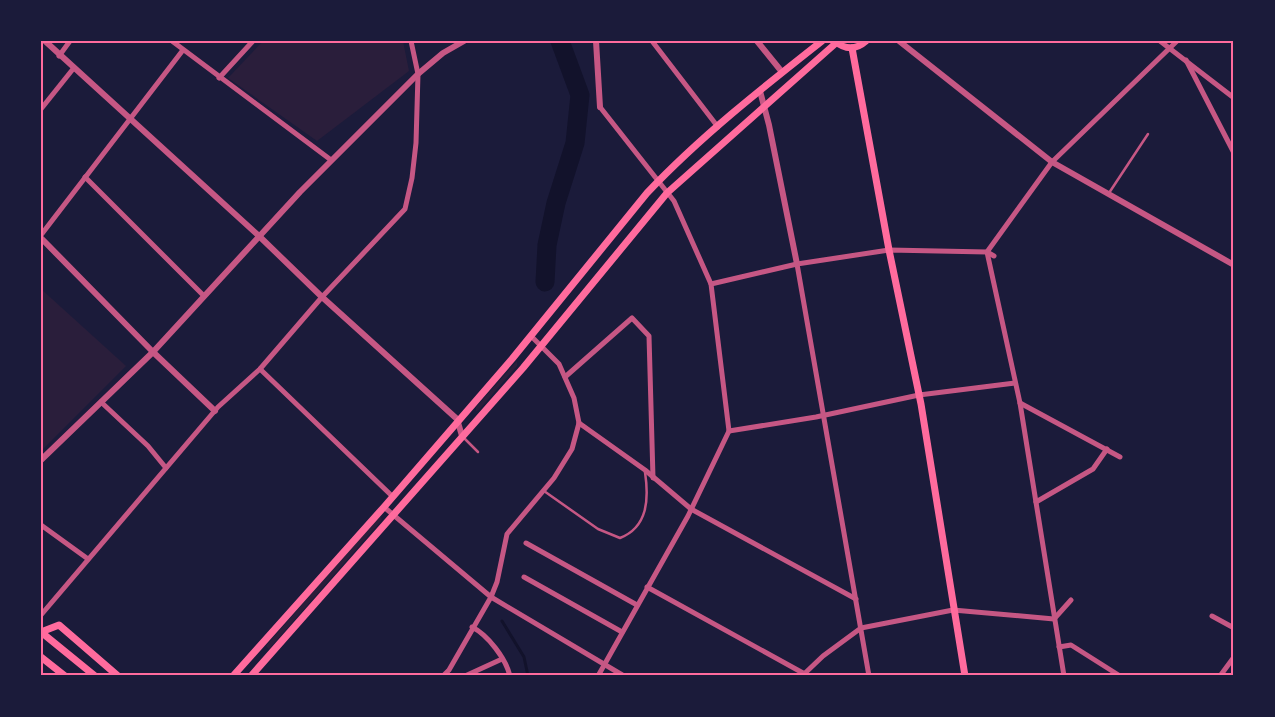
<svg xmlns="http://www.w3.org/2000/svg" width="1275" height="717" viewBox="0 0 1275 717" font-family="'Varela Round',sans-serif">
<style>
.green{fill:#2a1e3b}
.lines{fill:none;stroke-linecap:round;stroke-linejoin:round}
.stream{stroke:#12122b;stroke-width:3}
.river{stroke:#12122b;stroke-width:19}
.service{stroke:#c65784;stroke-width:2.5}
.minor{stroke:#c65784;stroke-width:5}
.tertiary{stroke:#c65784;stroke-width:6}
.secondary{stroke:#ff6b9d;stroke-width:7}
.neatline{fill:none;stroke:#ff6b9d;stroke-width:2}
</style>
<rect width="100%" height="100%" fill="#1b1b3a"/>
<!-- green -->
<g class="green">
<polygon points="263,41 403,41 409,71 317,141 228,78"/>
<polygon points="41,289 126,366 41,451"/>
<polygon points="517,361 517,366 479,410 476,411 476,407"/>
<polygon points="378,517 381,517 382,520 269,649 266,646"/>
</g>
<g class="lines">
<!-- stream -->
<polyline class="stream" points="502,621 524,657 528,676"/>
<!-- river -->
<polyline class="river" points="545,282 547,245 556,203 575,143 580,95 560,41"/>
<!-- service -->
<g class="service">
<polyline points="1109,193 1148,134"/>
<polyline points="463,437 478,452"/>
<path d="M544 491 598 529 620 538C648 527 649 499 645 472"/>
</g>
<!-- minor -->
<g class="minor">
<polyline points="172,41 331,160"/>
<polyline points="652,41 718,127"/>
<polyline points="1160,41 1234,98"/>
<polyline points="59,56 70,41"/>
<polyline points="1186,60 1234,153"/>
<polyline points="219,78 253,41"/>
<polyline points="41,109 73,69"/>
<polyline points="85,177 204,296"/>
<polyline points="41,235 183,50"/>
<polyline points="797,264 869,676"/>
<polyline points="711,284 797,264 889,250 987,252 994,256"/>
<polyline points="260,369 392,496"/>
<polyline points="565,377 632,318 649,336 653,478"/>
<polyline points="101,402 148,446 166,468"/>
<polyline points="1020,403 1120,457"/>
<polyline points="579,423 645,470 691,509 856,599"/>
<polyline points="729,431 816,417 919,395 1015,383"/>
<polyline points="1036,502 1093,469 1107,449"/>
<polyline points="384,507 491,597 624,676"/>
<polyline points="41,525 88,559"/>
<polyline points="526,543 637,605"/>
<polyline points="524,577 622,632"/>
<polyline points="647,587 803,673"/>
<polyline points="41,615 218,407 260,369 322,297 405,209 412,178 416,143 418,74 411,41"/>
<polyline points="1212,616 1234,628"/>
<path d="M472 627C488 635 506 659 510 676"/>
<polyline points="1059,647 1071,645 1120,676"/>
<polyline points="443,676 449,670 491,597 497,582 507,534 554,478 572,449 579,423 574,398 559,364 531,336"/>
<polyline points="465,676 502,659"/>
<polyline points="598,676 688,516 729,431 711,284 674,201 600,107"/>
<polyline points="802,676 823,656 861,628 953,610 1054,619 1071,600"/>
<polyline points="1064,676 1020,403 987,252 1052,162 1177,41"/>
<polyline points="1220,676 1234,657"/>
</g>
<!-- tertiary -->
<g class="tertiary">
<polyline points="45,41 259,236 322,297 457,419 462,436"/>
<polyline points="596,41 600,107"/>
<polyline points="757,41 782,72"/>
<polyline points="899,41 1052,162 1234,265"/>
<polyline points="760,91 769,125 797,264"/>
<polyline points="41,238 153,352 215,411"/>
<polyline points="41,460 153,352 300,192 418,74 443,53 464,41"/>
</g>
<!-- secondary -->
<g class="secondary">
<path d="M835 41C845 50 856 50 866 41"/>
<polyline points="852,48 889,250 921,404 965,676"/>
<polyline points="41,632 59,625 118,676"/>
<polyline points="41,632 95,676"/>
<polyline points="41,657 65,676"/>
<path d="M233 676 384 507 512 359 647 193C700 137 761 89 822 41"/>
<polyline points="251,676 523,368 667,193 836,43"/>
</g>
</g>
<!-- border -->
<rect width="1275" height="717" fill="none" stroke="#1b1b3a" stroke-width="85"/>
<rect x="42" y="42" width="1190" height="632" class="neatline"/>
</svg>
